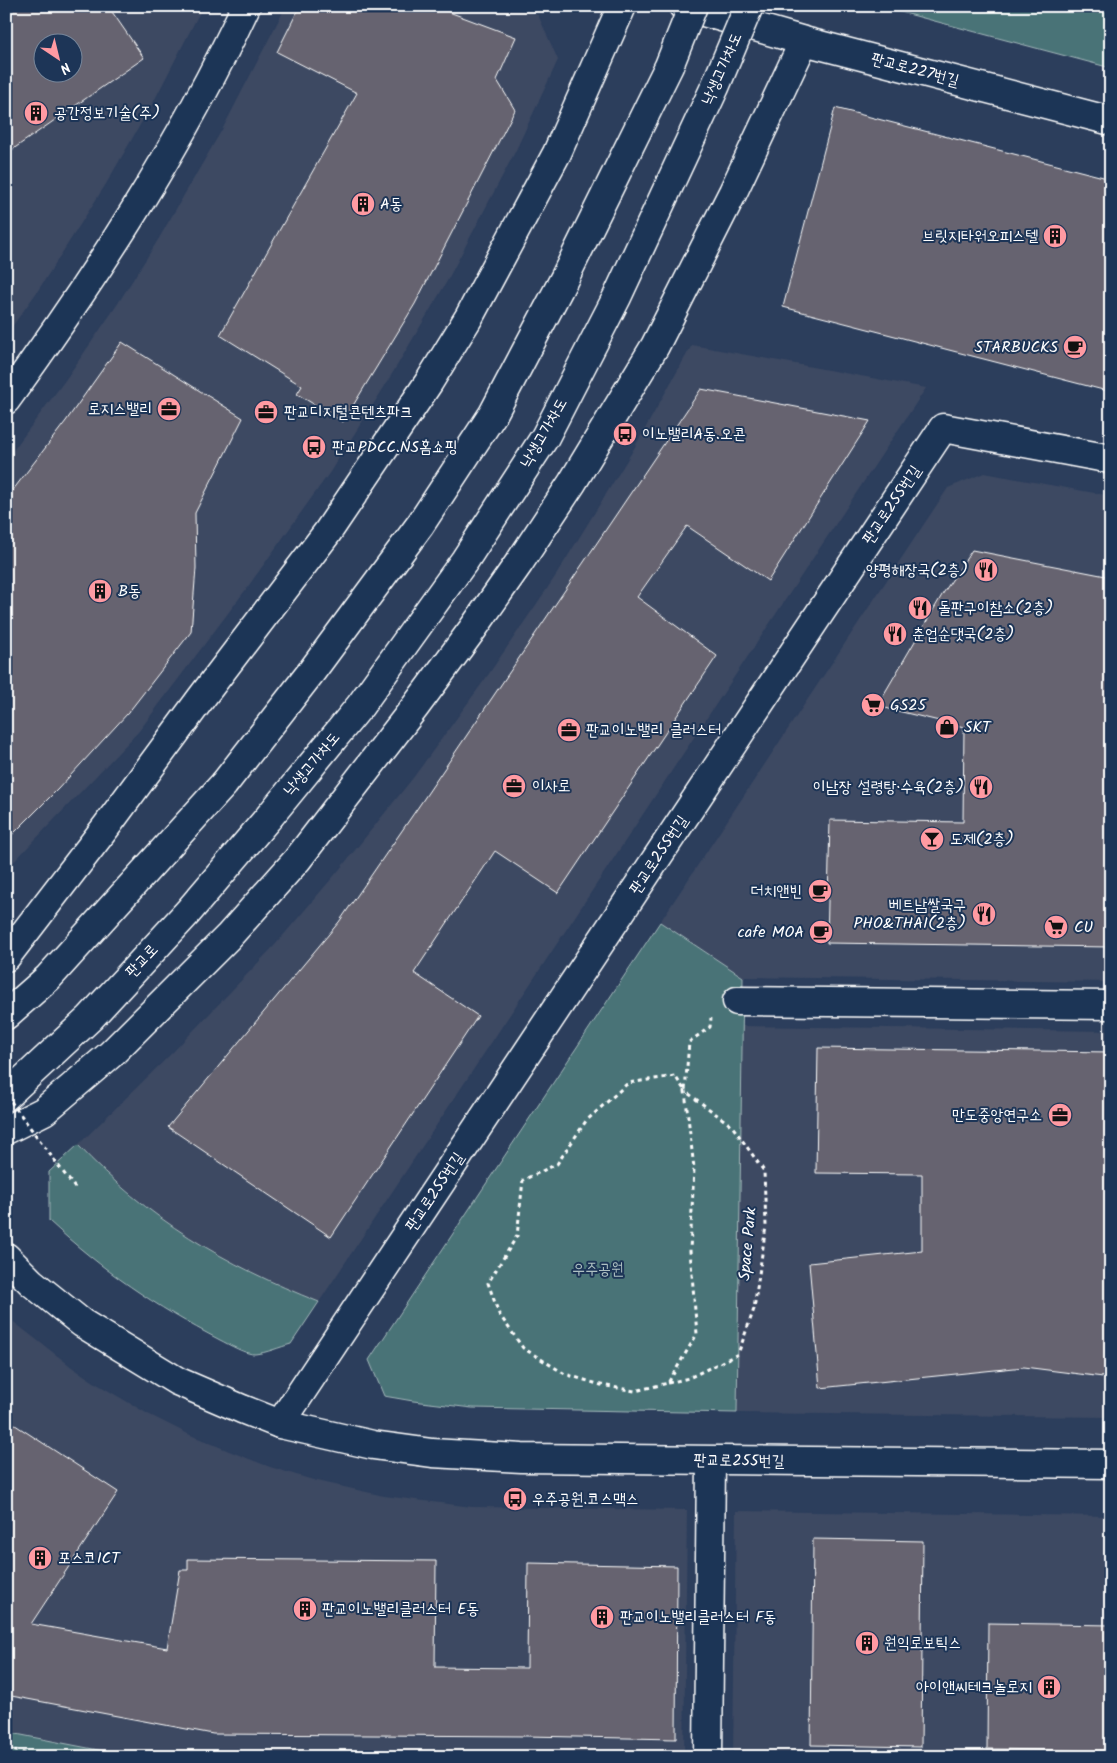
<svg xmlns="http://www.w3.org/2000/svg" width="1117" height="1763" viewBox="0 0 1117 1763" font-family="Kalam,'Poor Story',sans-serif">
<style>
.built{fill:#3d4962;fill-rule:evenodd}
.green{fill:#4a7377;stroke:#a4b9bb}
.building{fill:#666470;stroke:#fff;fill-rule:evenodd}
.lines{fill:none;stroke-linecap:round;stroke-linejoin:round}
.minor-casing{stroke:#fff;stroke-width:31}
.major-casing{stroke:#fff;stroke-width:31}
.path{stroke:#fff;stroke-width:3;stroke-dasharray:4 4;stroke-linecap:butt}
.minor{stroke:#1d3557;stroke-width:28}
.major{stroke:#1d3557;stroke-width:28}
.major-bridge-casing{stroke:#fff;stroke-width:31;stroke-linecap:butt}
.path-bridge{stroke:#fff;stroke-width:3;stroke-dasharray:4 4;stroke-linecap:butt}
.major-bridge{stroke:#1d3557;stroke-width:28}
.labels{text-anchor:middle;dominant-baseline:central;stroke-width:4;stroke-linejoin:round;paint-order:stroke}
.street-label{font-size:16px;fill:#fff;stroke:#1d3557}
.poi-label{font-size:16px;fill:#fff;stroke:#1d3557;text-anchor:start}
.park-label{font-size:16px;fill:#aec0c2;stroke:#1d3557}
</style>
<rect width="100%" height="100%" fill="#2c3e5c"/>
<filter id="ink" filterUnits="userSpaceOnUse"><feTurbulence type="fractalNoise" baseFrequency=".02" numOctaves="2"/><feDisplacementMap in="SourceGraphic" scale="10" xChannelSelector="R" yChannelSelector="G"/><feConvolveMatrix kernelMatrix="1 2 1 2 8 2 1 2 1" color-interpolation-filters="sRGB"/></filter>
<g filter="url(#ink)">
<!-- built -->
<g class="built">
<path d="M6 6H203L155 99 106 184 37 292 6 335ZM42 42H72V72H42Z"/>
<polygon points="286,6 509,6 538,15 558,60 515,152 446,283 383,389 330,472 244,592 139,731 6,870 6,460 66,379 117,305 158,240 223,128"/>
<polygon points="692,345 926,388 319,1302 282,1287 212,1252 163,1221 102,1170 78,1145 173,1052 275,945 339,870 413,778 486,678 555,577 632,452"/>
<polygon points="984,473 1111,496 1111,982 743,977 660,922 948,488"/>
<polygon points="742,1026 1111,1031 1111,1417 737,1413"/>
<polygon points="6,1316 73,1368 97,1384 148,1414 188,1434 229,1451 270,1467 313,1480 384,1496 472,1507 687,1510 684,1757 134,1757 6,1732"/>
<polygon points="736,1511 1111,1516 1111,1757 733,1757"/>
</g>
<!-- green -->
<g class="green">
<polygon points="878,6 1111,6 1111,68"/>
<polygon points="660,922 743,977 737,1413 472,1408 413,1401 384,1396 369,1360"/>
<path d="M78 1145C147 1219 226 1265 319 1302L291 1344C280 1347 266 1353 255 1354 247 1355 228 1344 220 1340 156 1307 102 1270 49 1221V1172Z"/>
<polygon points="6,1732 134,1757 11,1757 6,1756"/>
</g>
<!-- building -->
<g class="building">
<path d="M6 6H108L144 58 6 154ZM42 42H72V72H42Z"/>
<polygon points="300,6 433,6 516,37 497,80 515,110 415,304 343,422 297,394 302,386 220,335 357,93 277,52"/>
<polygon points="835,108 1111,179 1111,392 783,307"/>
<polygon points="122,342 243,418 195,513 196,568 191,632 128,713 58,789 6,841 6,499 66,421"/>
<polygon points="701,389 870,421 768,581 687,526 637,597 717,656 558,893 495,851 414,973 478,1016 331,1237 168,1127 339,922 421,803"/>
<polygon points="972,550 1111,577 1111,947 827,943 830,820 963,822 964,727 877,706 942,595"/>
<polygon points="818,1048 1111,1052 1111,1378 1024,1367 820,1388 809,1263 922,1251 922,1174 816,1173"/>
<polygon points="6,1419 118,1492 31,1624 167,1648 180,1570 188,1570 188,1559 436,1561 435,1667 527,1668 528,1563 677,1566 676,1739 526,1736 213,1734 6,1695"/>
<polygon points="813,1539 923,1541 921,1747 811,1745"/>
<polygon points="988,1623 1111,1625 1111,1751 987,1749"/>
</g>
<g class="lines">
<!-- minor casing -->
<g class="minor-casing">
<g id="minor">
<polyline points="683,6 804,41 1111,121"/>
<path d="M6 400C96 276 181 146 246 6"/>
<polyline points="737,1001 1111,1005"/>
<polyline points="6,1257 31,1282 82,1323 177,1381 242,1409 280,1424 373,1445 432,1453 522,1458 1111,1464"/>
<polyline points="280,1424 943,428 1111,459"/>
<polyline points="708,1757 711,1461"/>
</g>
</g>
<!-- major casing -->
<g class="major-casing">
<g id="major">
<polyline points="6,957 106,827 202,697 327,533 429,382 469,317 557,153 622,6"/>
<polyline points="6,1015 48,978 224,784"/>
<polyline points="6,1096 90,1018 188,912 269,817"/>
<polyline points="6,1130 44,1111 111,1054 228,937 297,860 415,707 472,630 519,563 572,483 655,346 733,192 804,41"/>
</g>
</g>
<!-- path -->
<g class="path">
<polyline points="668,1383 689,1378 738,1354 754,1309 766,1226 764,1171 732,1126 685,1091 694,1168 690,1251 697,1334 668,1383 635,1391 601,1385 565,1374 523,1348 499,1314 488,1283 517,1236 523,1180 557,1164 586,1121 628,1083 675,1076 685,1091 689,1042 710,1027 711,1018"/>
<polyline points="6,1749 44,1757"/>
</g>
<!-- minor -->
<use href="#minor" class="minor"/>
<!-- major -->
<use href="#major" class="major"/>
<!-- major-bridge casing -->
<g class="major-bridge-casing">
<g id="major-bridge">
<polyline points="224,784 312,671 420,525 493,414 564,279 669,66 693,6"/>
<polyline points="269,817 360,706 465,560 545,437 617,297 715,87 749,6"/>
</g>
</g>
<!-- path-bridge -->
<polyline class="path-bridge" points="6,1095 75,1188"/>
<!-- major-bridge -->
<use href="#major-bridge" class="major-bridge"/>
</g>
</g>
<!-- icons -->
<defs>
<g id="building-disc" transform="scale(1.25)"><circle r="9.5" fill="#ff9aa2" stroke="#1d3557"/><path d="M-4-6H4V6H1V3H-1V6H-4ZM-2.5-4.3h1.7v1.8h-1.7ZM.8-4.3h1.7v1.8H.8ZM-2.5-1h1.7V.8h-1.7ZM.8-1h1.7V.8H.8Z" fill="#111"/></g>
<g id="cafe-disc" transform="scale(1.25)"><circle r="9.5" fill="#ff9aa2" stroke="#1d3557"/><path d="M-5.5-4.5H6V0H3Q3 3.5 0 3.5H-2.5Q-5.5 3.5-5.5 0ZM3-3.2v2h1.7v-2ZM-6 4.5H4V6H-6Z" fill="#111"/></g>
<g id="office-disc" transform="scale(1.25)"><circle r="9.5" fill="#ff9aa2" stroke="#1d3557"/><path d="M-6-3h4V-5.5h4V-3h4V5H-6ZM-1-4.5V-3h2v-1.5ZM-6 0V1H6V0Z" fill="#111"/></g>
<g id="bus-disc" transform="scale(1.25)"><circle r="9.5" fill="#ff9aa2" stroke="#1d3557"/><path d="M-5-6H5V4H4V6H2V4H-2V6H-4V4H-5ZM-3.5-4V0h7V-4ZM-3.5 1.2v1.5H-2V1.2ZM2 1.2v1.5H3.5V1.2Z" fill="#111"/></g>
<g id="restaurant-disc" transform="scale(1.25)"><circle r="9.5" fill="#ff9aa2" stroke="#1d3557"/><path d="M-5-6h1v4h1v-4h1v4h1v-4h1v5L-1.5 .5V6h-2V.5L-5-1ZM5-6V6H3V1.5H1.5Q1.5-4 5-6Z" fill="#111"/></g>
<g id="supermarket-disc" transform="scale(1.25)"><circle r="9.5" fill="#ff9aa2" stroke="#1d3557"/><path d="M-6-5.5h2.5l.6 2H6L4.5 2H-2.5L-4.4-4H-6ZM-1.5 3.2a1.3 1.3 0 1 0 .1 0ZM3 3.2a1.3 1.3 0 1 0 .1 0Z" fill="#111"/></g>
<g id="shop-disc" transform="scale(1.25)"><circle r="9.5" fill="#ff9aa2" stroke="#1d3557"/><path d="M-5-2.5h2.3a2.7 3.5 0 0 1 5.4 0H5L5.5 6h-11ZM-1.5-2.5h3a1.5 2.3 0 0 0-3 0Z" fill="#111"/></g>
<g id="bar-disc" transform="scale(1.25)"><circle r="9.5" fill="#ff9aa2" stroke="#1d3557"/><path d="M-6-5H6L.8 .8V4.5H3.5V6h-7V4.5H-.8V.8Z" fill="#111"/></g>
</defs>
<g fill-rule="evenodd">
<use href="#building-disc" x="36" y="113"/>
<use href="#building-disc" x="363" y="204"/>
<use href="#building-disc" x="1055" y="236"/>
<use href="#cafe-disc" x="1075" y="347"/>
<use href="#office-disc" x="169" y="409"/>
<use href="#office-disc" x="266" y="412"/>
<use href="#bus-disc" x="625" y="434"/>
<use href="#bus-disc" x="314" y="447"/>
<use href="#restaurant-disc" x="986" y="570"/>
<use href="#building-disc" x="100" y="591"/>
<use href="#restaurant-disc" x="920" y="608"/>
<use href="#restaurant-disc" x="895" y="634"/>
<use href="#supermarket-disc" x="873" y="705"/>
<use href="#shop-disc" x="947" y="727"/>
<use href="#office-disc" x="569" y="730"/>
<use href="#office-disc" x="514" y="786"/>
<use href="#restaurant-disc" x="981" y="787"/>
<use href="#bar-disc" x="932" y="839"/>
<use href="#cafe-disc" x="820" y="891"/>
<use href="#restaurant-disc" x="984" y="914"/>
<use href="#supermarket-disc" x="1056" y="927"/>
<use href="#cafe-disc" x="821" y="932"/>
<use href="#office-disc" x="1060" y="1115"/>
<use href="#bus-disc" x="515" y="1499"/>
<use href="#building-disc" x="40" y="1558"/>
<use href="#building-disc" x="305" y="1609"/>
<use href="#building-disc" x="602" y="1617"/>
<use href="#building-disc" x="867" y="1643"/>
<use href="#building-disc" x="1049" y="1687"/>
</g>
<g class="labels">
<!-- street labels -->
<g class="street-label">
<text transform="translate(722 69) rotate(-66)">낙생고가차도</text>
<text transform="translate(915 70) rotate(15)">판교로227번길</text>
<text transform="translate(544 433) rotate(-60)">낙생고가차도</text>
<text transform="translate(892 505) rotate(-56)">판교로255번길</text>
<text transform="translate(312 764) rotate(-50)">낙생고가차도</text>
<text transform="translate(659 855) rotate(-56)">판교로255번길</text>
<text transform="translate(142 961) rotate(-47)">판교로</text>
<text transform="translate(435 1192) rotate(-56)">판교로255번길</text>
<text transform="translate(748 1244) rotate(-85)">Space Park</text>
<text transform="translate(739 1461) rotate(1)">판교로255번길</text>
</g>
<!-- poi labels -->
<g class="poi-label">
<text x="54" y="113">공간정보기술(주)</text>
<text x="380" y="204">A동</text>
<text x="1038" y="236" text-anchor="end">브릿지타워오피스텔</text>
<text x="1058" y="347" text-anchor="end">STARBUCKS</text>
<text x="152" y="409" text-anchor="end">로지스밸리</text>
<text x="284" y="412">판교디지털콘텐츠파크</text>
<text x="642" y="434">이노밸리A동.오콘</text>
<text x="332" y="447">판교PDCC.NS홈쇼핑</text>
<text x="968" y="570" text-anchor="end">양평해장국(2층)</text>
<text x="118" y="591">B동</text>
<text x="938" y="608">돌판구이참소(2층)</text>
<text x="912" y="634">춘업순댓국(2층)</text>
<text x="890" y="705">GS25</text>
<text x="964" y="727">SKT</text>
<text x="586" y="730">판교이노밸리 클러스터</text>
<text x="532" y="786">이사로</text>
<text x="964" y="787" text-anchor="end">이남장 설령탕·수육(2층)</text>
<text x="950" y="839">도제(2층)</text>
<text x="802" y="891" text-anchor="end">더치앤빈</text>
<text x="966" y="905" text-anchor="end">베트남쌀국구<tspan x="966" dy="18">PHO&amp;THAI(2층)</tspan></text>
<text x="1074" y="927">CU</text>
<text x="804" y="932" text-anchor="end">cafe MOA</text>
<text x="1042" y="1115" text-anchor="end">만도중앙연구소</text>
<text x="532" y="1499">우주공원.코스맥스</text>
<text x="58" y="1558">포스코ICT</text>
<text x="322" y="1609">판교이노밸리클러스터 E동</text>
<text x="620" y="1617">판교이노밸리클러스터 F동</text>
<text x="884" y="1643">원익로보틱스</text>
<text x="1032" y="1687" text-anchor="end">아이앤씨테크놀로지</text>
</g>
<!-- park labels -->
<g class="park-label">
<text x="598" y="1269">우주공원</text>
</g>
</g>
<!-- margin -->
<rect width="1117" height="1763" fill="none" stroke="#1d3557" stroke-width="25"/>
<rect x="12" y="12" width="1092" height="1738" fill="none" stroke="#fff" stroke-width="2" filter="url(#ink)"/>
<!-- north arrow -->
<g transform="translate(58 58) rotate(145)"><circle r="24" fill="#1d3557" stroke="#77869a"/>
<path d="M0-4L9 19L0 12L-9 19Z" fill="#ff9aa2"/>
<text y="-8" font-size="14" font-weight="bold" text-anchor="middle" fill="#ffffff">N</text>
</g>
</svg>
